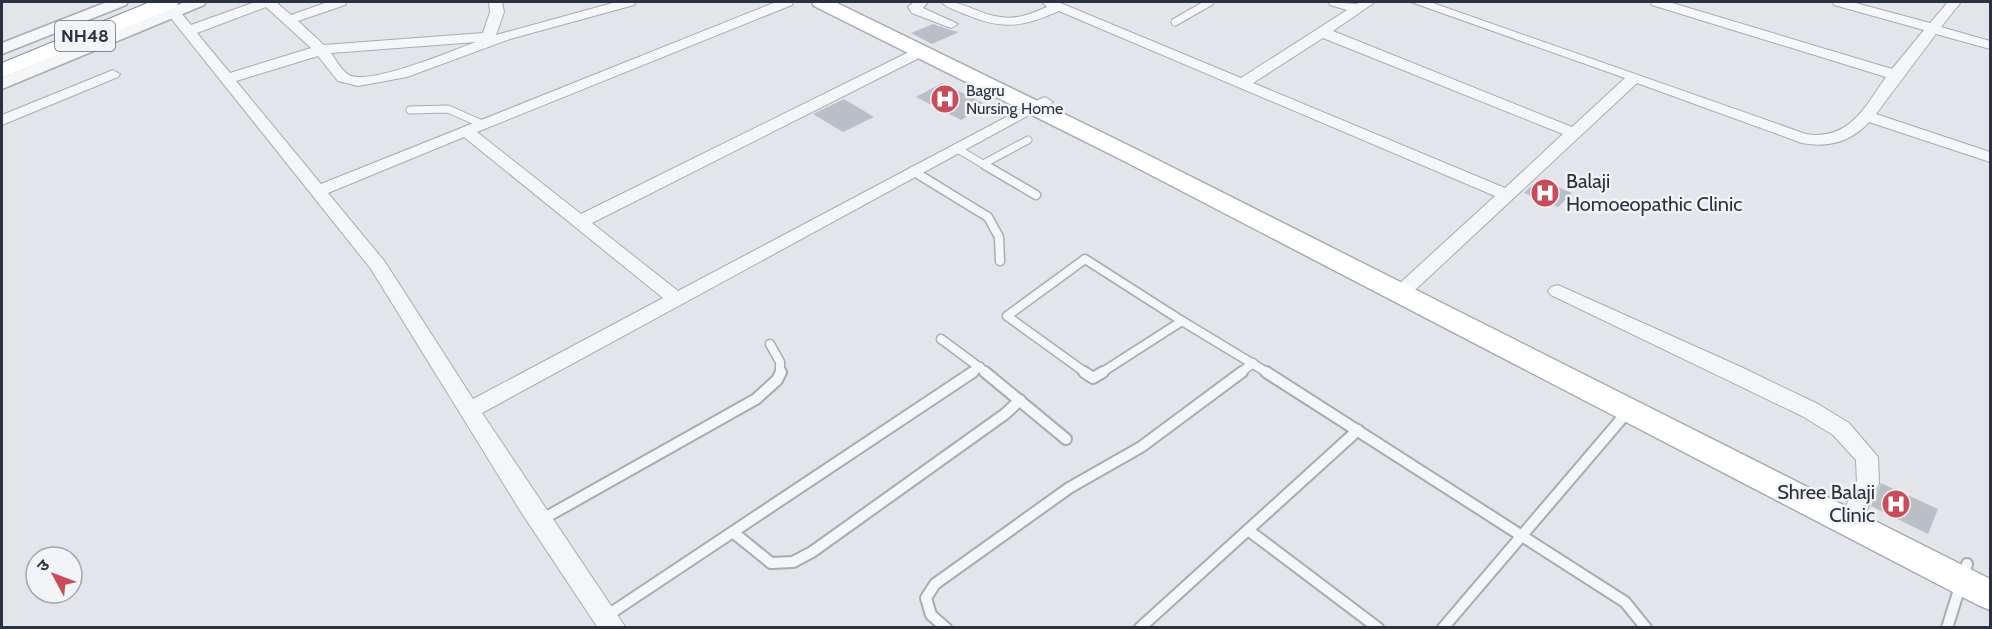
<svg xmlns="http://www.w3.org/2000/svg" width="1992" height="629" viewBox="0 0 1992 629" font-family="Cabin,'Noto Sans Devanagari',sans-serif">
<style>
.building{fill:#b9bec7}
.lines{fill:none;stroke-linecap:round;stroke-linejoin:round}
.service-far2-casing{stroke:#a7acb4;stroke-width:9}
.service-far1-casing{stroke:#a7acb4;stroke-width:11}
.service-casing{stroke:#a7acb4;stroke-width:14}
.minor-casing{stroke:#a7acb4;stroke-width:2}
.tertiary-casing{stroke:#a7acb4;stroke-width:3}
.secondary-casing{stroke:#a7acb4;stroke-width:3}
.trunk-casing{stroke:#8a92a0;stroke-width:2}
.service-far2{stroke:#f5f6f8;stroke-width:7}
.service-far1{stroke:#f5f6f8;stroke-width:8}
.service{stroke:#f5f6f8;stroke-width:10}
.minor{fill:#f5f6f8;fill-rule:evenodd}
.tertiary{fill:#f5f6f8;fill-rule:evenodd}
.secondary{fill:#fff;fill-rule:evenodd}
.trunk{fill:#fff;fill-rule:evenodd}
.labels{text-anchor:middle;dominant-baseline:central;stroke-width:5;stroke-linejoin:round;paint-order:stroke}
.far-poi-label{font-size:16px;fill:#2a3241;stroke:#f2f4f7;text-anchor:start}
.shield{fill:#f2f4f7;stroke:#666c78;stroke-width:1.5}
.shield-label{font-size:18px;font-weight:bold;fill:#2a3241}
.poi-label{font-size:20px;fill:#2a3241;stroke:#f2f4f7;text-anchor:start}
</style>
<rect width="100%" height="100%" fill="#e2e5ea"/>
<!-- building -->
<g class="building">
<polygon points="933,24 950,30 959,32 932,44 911,33"/>
<polygon points="942,83 987,105 961,120 916,97"/>
<polygon points="844,99 874,117 843,132 813,114"/>
<polygon points="1538,179 1572,193 1558,207 1524,193"/>
<polygon points="1881,483 1938,509 1928,534 1871,506"/>
</g>
<g class="lines">
<!-- service-far2 casing -->
<g class="service-far2-casing">
<g id="service-far2">
<polyline points="1175,22 1210,2"/>
<polyline points="410,110 448,109 482,124"/>
<polyline points="956,148 988,167"/>
<polyline points="983,164 1028,140"/>
</g>
</g>
<!-- service-far1 casing -->
<g class="service-far1-casing">
<g id="service-far1">
<polyline points="985,165 1036,195"/>
<polyline points="913,171 988,217 999,237 1000,261"/>
<polyline points="1182,321 1268,373"/>
<polyline points="941,339 987,373"/>
<polyline points="770,344 780,362 780,373"/>
<polyline points="971,373 980,367"/>
<polyline points="1086,373 1007,316 1085,259 1182,321"/>
<polyline points="1101,373 1182,321"/>
<polyline points="1240,373 1253,363"/>
</g>
</g>
<!-- service casing -->
<g class="service-casing">
<g id="service">
<polyline points="985,372 1066,439"/>
<polyline points="1084,372 1093,378 1103,372"/>
<polyline points="1266,372 1625,602 1646,628"/>
<polyline points="541,520 756,399 777,380 781,372"/>
<polyline points="1248,530 1378,628"/>
<polyline points="734,533 771,563 793,562 812,552 1005,414 1020,400"/>
<polyline points="605,617 973,372"/>
<polyline points="946,628 931,615 926,598 935,584 1069,488 1141,447 1242,372"/>
<polyline points="1140,628 1358,430"/>
<polyline points="1443,628 1629,410"/>
<polyline points="1947,628 1967,564"/>
</g>
</g>
<!-- minor casing -->
<g class="minor-casing">
<g id="minor">
<path d="M255 2H276L291 15 328 2H346L345 5 298 21 324 45 483 33 490 12 489 2H502L504 12 496 35 616 2H636L634 5 510 39 407 77 358 86 338 81 318 56 236 81 321 184 776 2H793L792 5 477 132 581 214 917 48H927V54L592 223 678 291 1040 99 1045 97 1053 102 482 413 626 628H598L521 512 371 269 166 12 168 9H178L191 25ZM266 7 311 48 230 73 197 33ZM476 42C454 50 369 86 349 75 342 71 336 60 331 53ZM464 137 663 298 473 399 385 262 328 193Z"/>
<polygon points="914,2 928,2 923,8 958,24 951,28 912,13 908,7"/>
<path d="M941 2C963 0 979 15 1001 17 1017 20 1033 13 1047 7L1042 2H1058L1241 78 1347 10 1330 5 1329 2 1356 4 1361 2H1375L1333 31 1572 127 1625 78 1411 2H1430L1806 134C1849 141 1865 107 1886 77L1652 5 1651 2H1669L1892 69 1924 30 1834 5 1833 2H1852L1930 23 1948 2H1961L1941 27 1990 41V49L1936 34 1876 114 1990 152V162L1869 122C1851 142 1828 148 1802 143L1637 83 1414 291H1400L1398 287 1400 283 1495 196 1059 11C1023 27 1003 30 967 15 958 11 947 8 941 2ZM1323 38 1563 134 1505 188 1253 83Z"/>
<polygon points="113,70 120,74 118,77 2,125 2,115"/>
<polygon points="1558,285 1741,367 1818,404 1849,423 1878,457 1879,483 1864,517 1856,519 1848,517 1844,510 1857,483 1856,460 1833,435 1802,416 1551,295 1548,291 1551,287"/>
</g>
</g>
<!-- tertiary casing -->
<g class="tertiary-casing">
<g id="tertiary">
<polygon points="107,2 128,2 126,5 2,54 2,43"/>
<polygon points="185,2 206,2 204,5 2,89 2,78"/>
</g>
</g>
<!-- secondary casing -->
<g class="secondary-casing">
<polygon id="secondary" points="812,2 835,2 1144,153 1990,579 1990,610 1978,605 1128,163 814,6"/>
</g>
<!-- trunk casing -->
<g class="trunk-casing">
<polygon id="trunk" points="150,2 179,2 176,7 2,78 2,63"/>
</g>
<!-- service-far2 -->
<use href="#service-far2" class="service-far2"/>
<!-- service-far1 -->
<use href="#service-far1" class="service-far1"/>
<!-- service -->
<use href="#service" class="service"/>
<!-- minor -->
<use href="#minor" class="minor"/>
<!-- tertiary -->
<use href="#tertiary" class="tertiary"/>
<!-- secondary -->
<use href="#secondary" class="secondary"/>
<!-- trunk -->
<use href="#trunk" class="trunk"/>
</g>
<!-- icons -->
<defs>
<g id="hospital-disc" transform="scale(1.5)"><circle r="9.5" fill="#ca4c5a" stroke="#f2f4f7"/><path d="M-5-5h3v3.5h4V-5h3V5h-3V1.5h-4V5h-3Z" fill="#fff"/></g>
</defs>
<g fill-rule="evenodd">
<use href="#hospital-disc" x="945" y="99"/>
<use href="#hospital-disc" x="1545" y="193"/>
<use href="#hospital-disc" x="1896" y="504"/>
</g>
<g class="labels">
<!-- far-poi labels -->
<g class="far-poi-label">
<text x="966" y="90">Bagru<tspan x="966" dy="18">Nursing Home</tspan></text>
</g>
<!-- shield labels -->
<rect class="shield" x="55" y="21" width="60" height="30" rx="4.5"/>
<g class="shield-label">
<text x="85" y="36">NH48</text>
</g>
<!-- poi labels -->
<g class="poi-label">
<text x="1566" y="181">Balaji<tspan x="1566" dy="23">Homoeopathic Clinic</tspan></text>
<text x="1875" y="492" text-anchor="end">Shree Balaji<tspan x="1875" dy="23">Clinic</tspan></text>
</g>
</g>
<!-- border -->
<rect width="1992" height="629" fill="none" stroke="#2a3241" stroke-width="6"/>
<!-- north arrow -->
<g transform="translate(54 575) rotate(311)"><circle r="28" fill="#f2f4f7" stroke="#a2a6ae" stroke-width="1.5"/>
<path d="M0-4.5L10 22L0 15L-10 22Z" fill="#ca4c5a"/>
<text y="-9" font-size="16" font-weight="bold" text-anchor="middle" fill="#2a3241">उ</text>
</g>
</svg>
